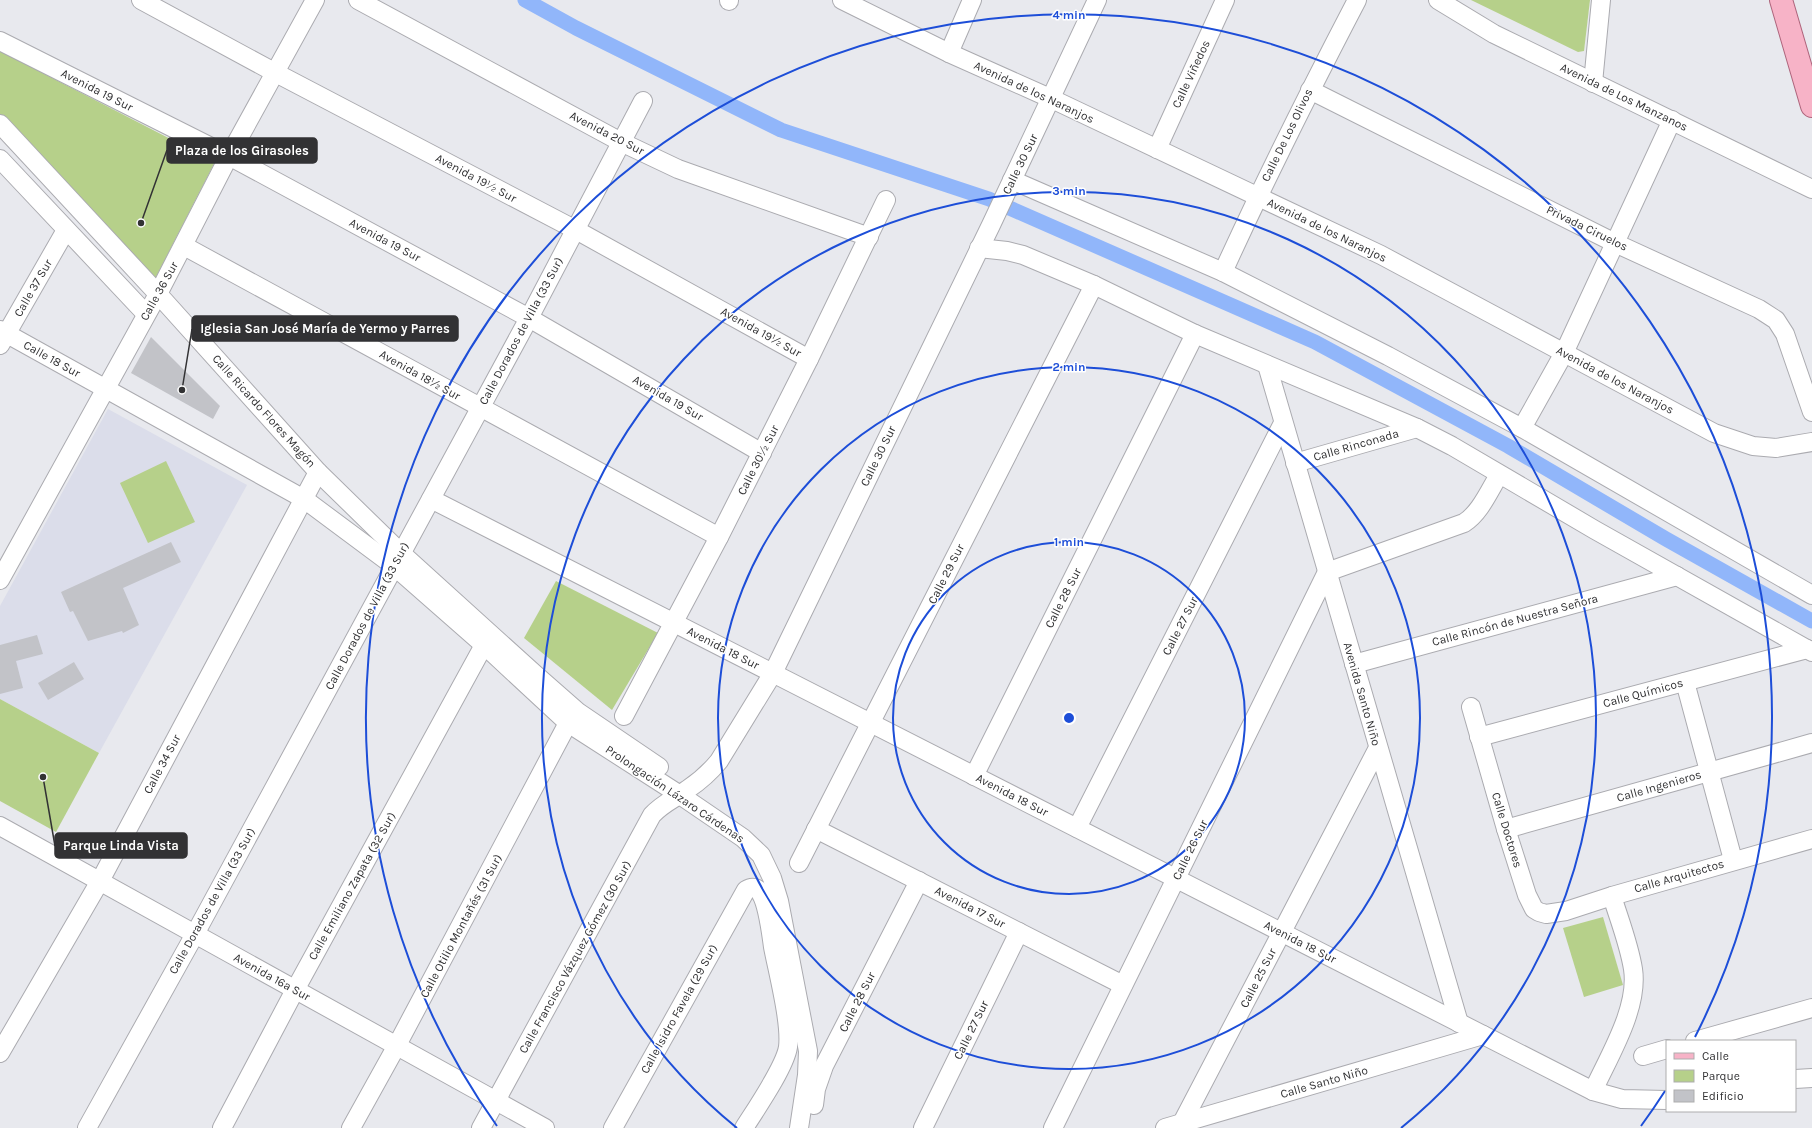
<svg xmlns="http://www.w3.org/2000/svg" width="1812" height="1128" viewBox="0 0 1812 1128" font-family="Karla,sans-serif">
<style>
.built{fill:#dbddea}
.green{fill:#b6d08a}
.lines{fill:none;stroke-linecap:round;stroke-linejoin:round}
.canal{stroke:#91b6fa;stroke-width:15}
.building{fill:#c2c3c8}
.minor-casing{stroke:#ababb0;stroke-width:20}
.major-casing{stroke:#ae657c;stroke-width:24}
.minor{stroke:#fff;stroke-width:18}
.major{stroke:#f7b3c7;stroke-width:22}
.ring{fill:none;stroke:#1d4ed8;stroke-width:2}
.labels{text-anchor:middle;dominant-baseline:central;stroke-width:3;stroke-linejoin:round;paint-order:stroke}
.street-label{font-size:12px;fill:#323234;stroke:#fff}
.centre{fill:#1d4ed8;stroke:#fff;stroke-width:2}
.ring-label{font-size:12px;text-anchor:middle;font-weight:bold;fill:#1d4ed8;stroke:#fff;stroke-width:3;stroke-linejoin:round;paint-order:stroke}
.leader{fill:none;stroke:#323234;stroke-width:1.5}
.callout-dot{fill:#323234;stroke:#fff;stroke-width:1.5}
.callout{fill:#323234;stroke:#323234;stroke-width:1.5}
.callout-label{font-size:13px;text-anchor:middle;font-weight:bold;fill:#fff}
</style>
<rect width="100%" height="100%" fill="#e8e9ee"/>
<!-- built -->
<polygon class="built" points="108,409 247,485 99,753 0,699 0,606"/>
<!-- green -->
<g class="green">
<polygon points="1471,0 1590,0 1584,51 1578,52"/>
<polygon points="0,51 215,162 153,283 0,118"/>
<polygon points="166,461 195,522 148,543 120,483"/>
<polygon points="556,581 658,633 612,710 524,638"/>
<polygon points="0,699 99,753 56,832 0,801"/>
<polygon points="1603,917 1623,985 1584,997 1563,928"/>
</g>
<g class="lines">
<!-- canal -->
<polyline class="canal" points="525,0 576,28 781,130 989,199 1315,342 1508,446 1666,539 1812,621"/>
</g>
<!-- building -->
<g class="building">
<polygon points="151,337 220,406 213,419 131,373"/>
<polygon points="171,542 181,562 123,588 139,625 123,633 122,631 88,641 73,611 70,612 61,592"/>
<polygon points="37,635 43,654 16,661 23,688 0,694 0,645"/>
<polygon points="74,662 84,679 48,700 38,683"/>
</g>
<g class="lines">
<!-- minor casing -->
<g class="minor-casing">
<g id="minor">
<polyline points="141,0 274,72 576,230 809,359"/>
<polyline points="358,0 621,142 678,169 869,237"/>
<polyline points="842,0 949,53 1052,99 1381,255 1714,433 1753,446 1776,448 1812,442"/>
<polyline points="1438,0 1494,34 1812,189"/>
<polyline points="729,1 729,0"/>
<polyline points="0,41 229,156 529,318 762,453"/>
<polyline points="949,53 972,0"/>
<polyline points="1593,83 1601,0"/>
<polyline points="1310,90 1615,243 1759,309 1776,320 1785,334 1812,412"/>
<polyline points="0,124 158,294 318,472 401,553 538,677 578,712 659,767"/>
<polyline points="1157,149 1225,0"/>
<polyline points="0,159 146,314"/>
<polyline points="1012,180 1223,272 1388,356 1522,428 1812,595"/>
<polyline points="184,246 719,537"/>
<polyline points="979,248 1007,251 1023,255 1094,285 1195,334 1417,428 1452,446 1595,530 1812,652"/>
<path d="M1223 272C1265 180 1310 90 1357 0"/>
<polyline points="0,330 304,499 394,566 484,645 568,723 680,795 743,838 761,855 772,878 779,901 808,1051 807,1075 799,1128"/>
<polyline points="0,345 66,230"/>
<polyline points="1267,365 1459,1023"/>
<polyline points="1522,428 1564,353 1672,120"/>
<polyline points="1295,463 1417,428"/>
<polyline points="431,499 1593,1091 1622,1099 1667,1100"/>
<polyline points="0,580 158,294 229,156 315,0"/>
<polyline points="1354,664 1677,576"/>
<polyline points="1685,682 1733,860"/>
<polyline points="1471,707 1506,829 1527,895 1534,909 1539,912 1546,914 1566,911 1612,896 1812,839"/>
<polyline points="624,716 719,537 809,359 886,200"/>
<polyline points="1479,737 1807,649"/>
<polyline points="974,776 1195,334"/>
<polyline points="0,826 545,1128"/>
<polyline points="1077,828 1283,423"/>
<polyline points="816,829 1123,985"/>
<polyline points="1506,829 1812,743"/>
<polyline points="799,863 1094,285"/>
<polyline points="1695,1041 1812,1008"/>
<polyline points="0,1053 100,881 318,472"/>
<polyline points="1643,1056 1667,1049"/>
<polyline points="1795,1079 1812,1078"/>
<path d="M1593 1091C1609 1056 1639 1008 1633 969 1629 944 1619 919 1612 896"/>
<polyline points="814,1105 816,1089 824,1066 919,881"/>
<polyline points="1182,1123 1378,748"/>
<polyline points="87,1128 195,934 529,318 643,101"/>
<polyline points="222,1128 295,990 484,645"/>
<polyline points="351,1128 396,1047 568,723"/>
<path d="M481 1128 652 815C663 803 676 798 688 789 700 781 710 772 719 761L773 673 991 225 1097 0"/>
<path d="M613 1128 746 890C752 886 758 887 761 894 768 906 771 933 773 947 778 973 791 1023 788 1047 785 1067 756 1109 744 1128"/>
<polyline points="923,1128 1019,932"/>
<path d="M1053 1128 1327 572 1464 523C1480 513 1489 491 1499 475"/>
<polyline points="1165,1128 1483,1035"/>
</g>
</g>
<!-- major casing -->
<g class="major-casing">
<polyline id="major" points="1781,0 1812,106"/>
</g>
<!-- minor -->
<use href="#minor" class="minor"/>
<!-- major -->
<use href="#major" class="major"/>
</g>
<!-- distance rings -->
<g class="ring">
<circle cx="1069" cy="718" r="176"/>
<circle cx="1069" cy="718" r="351"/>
<path d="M737 1128A527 527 0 1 1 1401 1128"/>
<path d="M1665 1091A703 703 0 0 1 1641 1126M497 1126A703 703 0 1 1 1695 1037"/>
</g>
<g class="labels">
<!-- street labels -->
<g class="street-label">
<text transform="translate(1191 74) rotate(-65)">Calle Viñedos</text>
<text transform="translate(97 90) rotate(27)">Avenida 19 Sur</text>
<text transform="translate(1034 92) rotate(25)">Avenida de los Naranjos</text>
<text transform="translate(1624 97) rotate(26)">Avenida de Los Manzanos</text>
<text transform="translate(607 133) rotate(27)">Avenida 20 Sur</text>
<text transform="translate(1287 135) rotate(-64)">Calle De Los Olivos</text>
<text transform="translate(1020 164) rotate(-64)">Calle 30 Sur</text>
<text transform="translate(476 178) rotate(28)">Avenida 19½ Sur</text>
<text transform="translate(1587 228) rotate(26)">Privada Ciruelos</text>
<text transform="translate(1327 230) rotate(26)">Avenida de los Naranjos</text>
<text transform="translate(385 240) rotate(28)">Avenida 19 Sur</text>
<text transform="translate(33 288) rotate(-60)">Calle 37 Sur</text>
<text transform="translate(159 291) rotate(-61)">Calle 36 Sur</text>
<text transform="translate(521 331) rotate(-62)">Calle Dorados de Villa (33 Sur)</text>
<text transform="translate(761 332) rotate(29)">Avenida 19½ Sur</text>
<text transform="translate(52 359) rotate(29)">Calle 18 Sur</text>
<text transform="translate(420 375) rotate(29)">Avenida 18½ Sur</text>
<text transform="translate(1615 380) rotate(28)">Avenida de los Naranjos</text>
<text transform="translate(668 398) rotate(30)">Avenida 19 Sur</text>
<text transform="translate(264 411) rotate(48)">Calle Ricardo Flores Magón</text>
<text transform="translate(1356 445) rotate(-16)">Calle Rinconada</text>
<text transform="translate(878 456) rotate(-64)">Calle 30 Sur</text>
<text transform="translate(758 460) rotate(-63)">Calle 30½ Sur</text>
<text transform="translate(946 574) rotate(-63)">Calle 29 Sur</text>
<text transform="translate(1063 598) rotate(-63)">Calle 28 Sur</text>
<text transform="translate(367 616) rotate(-62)">Calle Dorados de Villa (33 Sur)</text>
<text transform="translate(1515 620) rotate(-15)">Calle Rincón de Nuestra Señora</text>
<text transform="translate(1180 626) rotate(-63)">Calle 27 Sur</text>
<text transform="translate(723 648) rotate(27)">Avenida 18 Sur</text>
<text transform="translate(1643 693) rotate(-15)">Calle Químicos</text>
<text transform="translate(1362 694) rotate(74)">Avenida Santo Niño</text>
<text transform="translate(162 764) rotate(-62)">Calle 34 Sur</text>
<text transform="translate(1659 786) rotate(-16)">Calle Ingenieros</text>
<text transform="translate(675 794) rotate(34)">Prolongación Lázaro Cárdenas</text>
<text transform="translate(1012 795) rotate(27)">Avenida 18 Sur</text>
<text transform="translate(1507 830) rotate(73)">Calle Doctores</text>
<text transform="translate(1190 850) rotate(-64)">Calle 26 Sur</text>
<text transform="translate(1679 876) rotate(-16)">Calle Arquitectos</text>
<text transform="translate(352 886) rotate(-61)">Calle Emiliano Zapata (32 Sur)</text>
<text transform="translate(212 901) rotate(-61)">Calle Dorados de Villa (33 Sur)</text>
<text transform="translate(970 907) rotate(27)">Avenida 17 Sur</text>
<text transform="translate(461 926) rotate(-62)">Calle Otilio Montañés (31 Sur)</text>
<text transform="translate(1300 942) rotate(27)">Avenida 18 Sur</text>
<text transform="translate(575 957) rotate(-61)">Calle Francisco Vázquez Gómez (30 Sur)</text>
<text transform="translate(272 977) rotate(29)">Avenida 16a Sur</text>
<text transform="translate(1258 978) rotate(-63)">Calle 25 Sur</text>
<text transform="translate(857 1002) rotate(-63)">Calle 28 Sur</text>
<text transform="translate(679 1009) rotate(-61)">Calle Isidro Favela (29 Sur)</text>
<text transform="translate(971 1030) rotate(-64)">Calle 27 Sur</text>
<text transform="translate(1324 1082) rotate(-16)">Calle Santo Niño</text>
</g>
</g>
<circle cx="1069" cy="718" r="6" class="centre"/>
<g class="ring-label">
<text x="1069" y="19">4 min</text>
<text x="1069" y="195">3 min</text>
<text x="1069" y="371">2 min</text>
<text x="1069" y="546">1 min</text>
</g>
<!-- callouts -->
<path class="leader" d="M141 223L167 150M182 390L192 329M43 777L55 846"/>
<g class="callout-dot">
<circle cx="141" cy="223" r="4"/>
<circle cx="182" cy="390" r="4"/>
<circle cx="43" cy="777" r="4"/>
</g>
<g class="callout">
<rect x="167" y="138" width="150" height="25" rx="4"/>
<rect x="192" y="316" width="266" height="25" rx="4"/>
<rect x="55" y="833" width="132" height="25" rx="4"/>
</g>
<g class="callout-label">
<text x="242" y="155">Plaza de los Girasoles</text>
<text x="325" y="333">Iglesia San José María de Yermo y Parres</text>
<text x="121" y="850">Parque Linda Vista</text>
</g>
<!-- legend -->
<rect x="1666" y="1040" width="130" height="72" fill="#ffffff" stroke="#adadae"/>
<rect x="1674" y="1053" width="20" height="6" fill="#f7b3c7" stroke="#adadae"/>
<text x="1702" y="1060" font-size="12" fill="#323234">Calle</text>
<rect x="1674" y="1070" width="20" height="12" fill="#b6d08a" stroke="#adadae"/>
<text x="1702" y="1080" font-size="12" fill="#323234">Parque</text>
<rect x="1674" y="1090" width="20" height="12" fill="#c2c3c8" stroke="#adadae"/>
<text x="1702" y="1100" font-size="12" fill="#323234">Edificio</text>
</svg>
